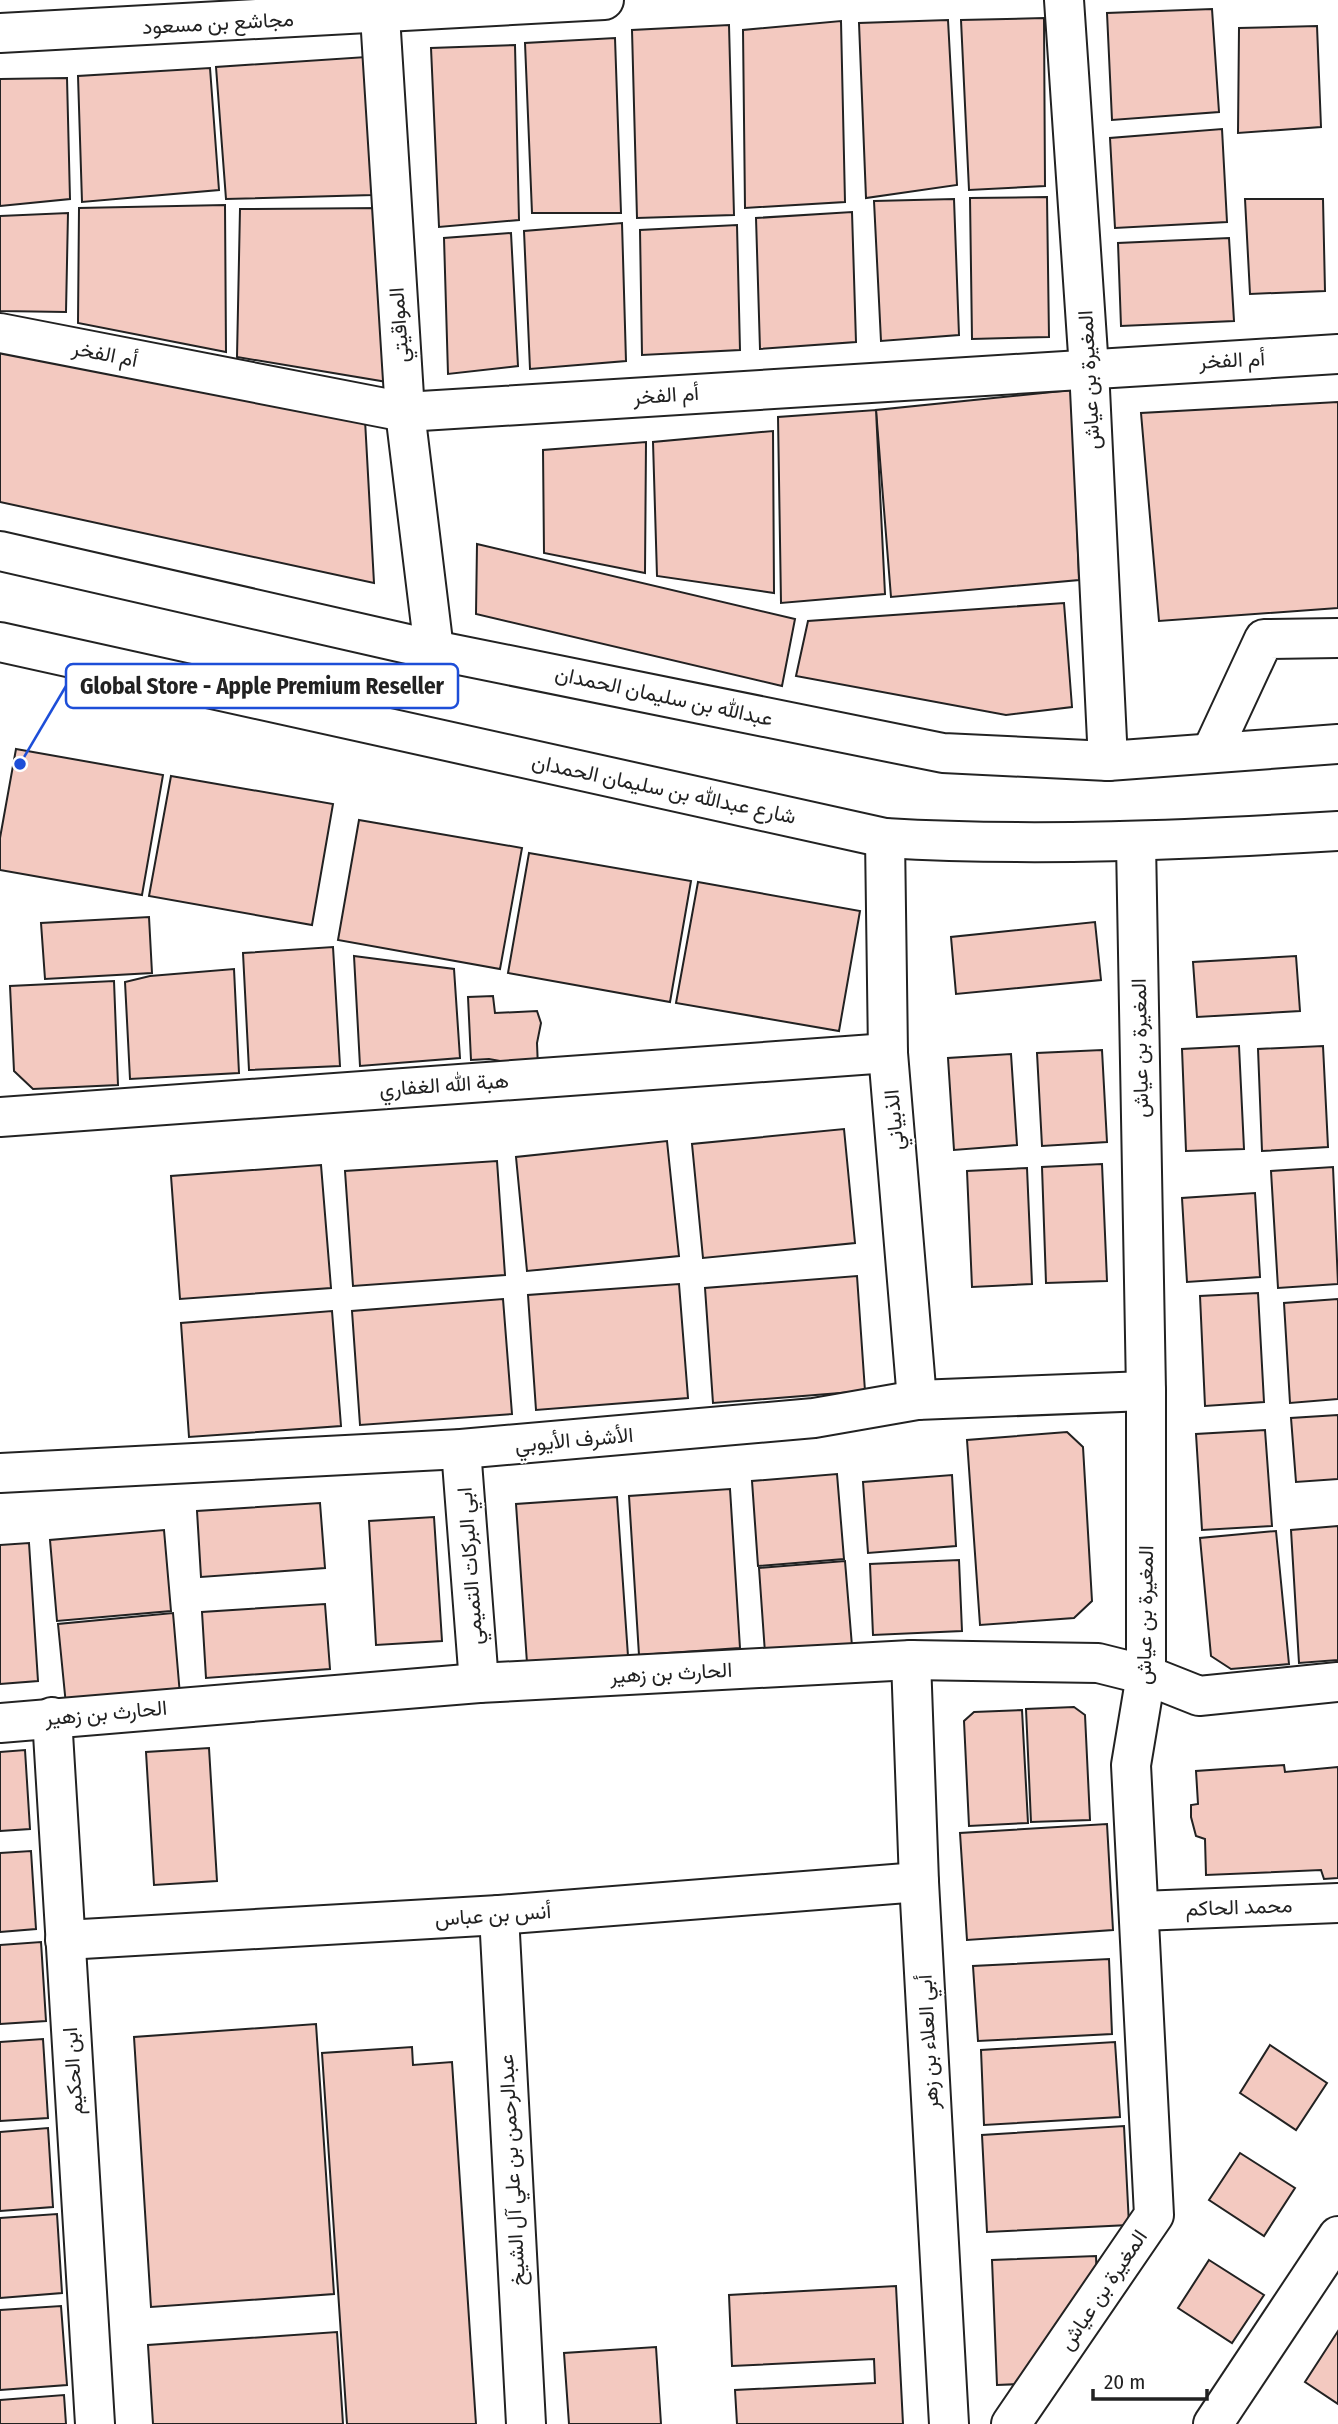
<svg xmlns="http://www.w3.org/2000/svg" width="1338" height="2424" viewBox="0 0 1338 2424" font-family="'Fira Sans Condensed',Vazirmatn,sans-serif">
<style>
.building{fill:#f3c9c0;stroke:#222;stroke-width:2}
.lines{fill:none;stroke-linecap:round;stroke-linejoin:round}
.minor-casing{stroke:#222;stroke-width:42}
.minor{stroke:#fff;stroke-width:38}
.labels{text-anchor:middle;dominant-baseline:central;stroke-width:5;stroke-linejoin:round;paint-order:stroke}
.street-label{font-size:21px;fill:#222;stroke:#fff}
.leader{fill:none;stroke:#1d4ed8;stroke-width:2.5}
.callout-dot{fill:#1d4ed8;stroke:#fff;stroke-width:2.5}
.callout{fill:#fff;stroke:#1d4ed8;stroke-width:2.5}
.callout-label{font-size:23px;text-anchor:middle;font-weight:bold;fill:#222}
</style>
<rect width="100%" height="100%" fill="#fff"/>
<!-- building -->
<g class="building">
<polygon points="1212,9 1219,112 1112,120 1107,13"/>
<polygon points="1044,18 1045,186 969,190 961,20"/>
<polygon points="948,20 957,185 866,198 859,23"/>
<polygon points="841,21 845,202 745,208 743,30"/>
<polygon points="729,25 734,215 637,218 632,30"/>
<polygon points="1317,26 1321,127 1238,133 1239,28"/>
<polygon points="615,38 621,213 532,213 525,43"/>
<polygon points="515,45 519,220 439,227 431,48"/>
<polygon points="366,57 373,195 226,199 216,67"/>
<polygon points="210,68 219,190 82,202 78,76"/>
<polygon points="67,78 70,199 0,206 0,79"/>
<polygon points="1222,129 1227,222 1115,228 1110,138"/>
<polygon points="1047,197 1049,337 972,339 970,198"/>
<polygon points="954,199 959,335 881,341 874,201"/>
<polygon points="1245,199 1323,199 1325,291 1250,294"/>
<polygon points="225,205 226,352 78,323 79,208"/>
<polygon points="382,208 393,383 237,357 240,209"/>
<polygon points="852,212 856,342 760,349 756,218"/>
<polygon points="68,213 66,312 0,311 0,216"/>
<polygon points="622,223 626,361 530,369 524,231"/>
<polygon points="737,225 740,350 642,355 640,230"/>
<polygon points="511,233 518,366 448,374 444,238"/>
<polygon points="1229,238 1234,321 1121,326 1118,243"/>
<polygon points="0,347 365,420 374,583 0,502"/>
<polygon points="1072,390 1079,580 891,597 876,410"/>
<polygon points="1338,402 1338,608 1159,621 1141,413"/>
<polygon points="876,410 885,594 781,603 778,417"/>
<polygon points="773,431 774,593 657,576 653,442"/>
<polygon points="646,442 645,573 544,553 543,450"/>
<polygon points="477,544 795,619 782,686 476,614"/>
<polygon points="1064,603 1072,707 1006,715 796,676 808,621"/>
<polygon points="16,749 163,775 142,895 0,870 0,838"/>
<polygon points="171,776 333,804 312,925 149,896"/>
<polygon points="359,820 522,848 500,969 338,940"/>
<polygon points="529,853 691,881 670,1002 508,973"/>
<polygon points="698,882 860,911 839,1031 676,1003"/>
<polygon points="149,917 152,973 45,979 41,923"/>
<polygon points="1095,922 1101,980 956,994 951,937"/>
<polygon points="333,947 340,1066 249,1070 243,953"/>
<polygon points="354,956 454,969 460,1058 360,1066"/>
<polygon points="1296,956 1300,1011 1197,1017 1193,962"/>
<polygon points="234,969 239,1073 130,1079 125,982 150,976"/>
<polygon points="114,981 118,1085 33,1089 14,1071 10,986"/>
<polygon points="493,996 495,1013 537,1011 541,1023 537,1043 538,1068 489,1059 471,1060 468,997"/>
<polygon points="1239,1046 1244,1149 1186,1151 1182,1049"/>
<polygon points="1323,1046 1328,1147 1262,1151 1258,1049"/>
<polygon points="1102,1050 1107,1142 1042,1146 1037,1053"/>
<polygon points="1011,1054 1017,1145 954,1150 948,1058"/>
<polygon points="844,1129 855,1243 703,1258 692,1144"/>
<polygon points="667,1141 679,1256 527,1271 516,1157"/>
<polygon points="497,1161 505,1275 353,1286 345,1171"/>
<polygon points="1102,1164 1107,1281 1046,1283 1042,1167"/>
<polygon points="321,1165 331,1288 180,1299 171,1176"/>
<polygon points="1333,1167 1338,1284 1278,1288 1271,1171"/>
<polygon points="1027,1168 1032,1284 972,1287 967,1171"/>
<polygon points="1255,1193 1260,1277 1187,1282 1182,1198"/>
<polygon points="857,1276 865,1391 713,1403 705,1288"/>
<polygon points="679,1284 688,1398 536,1410 528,1295"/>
<polygon points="1258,1293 1264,1402 1205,1406 1200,1296"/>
<polygon points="503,1299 512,1414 360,1425 352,1311"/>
<polygon points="1338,1299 1338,1399 1290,1403 1284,1303"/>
<polygon points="332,1311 341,1426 189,1437 181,1323"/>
<polygon points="1338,1415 1338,1479 1296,1482 1291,1418"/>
<polygon points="1265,1430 1272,1526 1202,1530 1196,1434"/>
<polygon points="1067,1432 1083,1447 1092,1601 1074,1618 980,1625 967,1440"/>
<polygon points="837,1474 844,1559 758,1566 752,1481"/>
<polygon points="952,1475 956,1546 868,1553 863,1482"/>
<polygon points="730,1489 740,1648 639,1655 629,1496"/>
<polygon points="617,1497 628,1656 527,1663 516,1504"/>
<polygon points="320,1503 325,1568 201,1577 197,1511"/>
<polygon points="434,1517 442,1641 376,1645 369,1521"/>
<polygon points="1338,1526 1338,1660 1299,1663 1291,1530"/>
<polygon points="164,1530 171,1611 57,1621 50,1540"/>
<polygon points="1276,1531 1289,1664 1231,1669 1211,1656 1200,1538"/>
<polygon points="29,1543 38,1681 0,1684 0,1545"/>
<polygon points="959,1560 962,1631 873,1635 870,1564"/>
<polygon points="845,1561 852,1646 765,1653 759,1568"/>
<polygon points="325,1604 330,1669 206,1678 202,1612"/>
<polygon points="173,1613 180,1695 66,1705 58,1624"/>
<polygon points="1074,1707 1085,1715 1090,1820 1031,1822 1026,1709"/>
<polygon points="1022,1710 1028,1823 969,1826 964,1721 974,1712"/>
<polygon points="209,1748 217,1881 154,1885 146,1752"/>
<polygon points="25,1750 30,1829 0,1831 0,1752"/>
<polygon points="1284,1765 1285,1772 1338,1767 1338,1878 1324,1879 1321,1870 1206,1875 1205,1839 1196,1836 1191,1817 1191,1805 1198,1804 1196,1771"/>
<polygon points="1107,1824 1113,1930 967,1940 960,1833"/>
<polygon points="31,1851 36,1929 0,1932 0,1853"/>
<polygon points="41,1942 46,2021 0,2024 0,1945"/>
<polygon points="1109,1959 1112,2034 978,2041 973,1966"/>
<polygon points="316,2024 334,2294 151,2307 134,2037"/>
<polygon points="43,2039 48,2118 0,2121 0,2042"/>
<polygon points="1115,2042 1120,2117 984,2125 981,2050"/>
<polygon points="1270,2045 1327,2083 1296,2130 1240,2093"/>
<polygon points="412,2047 413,2065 452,2062 476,2424 347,2424 322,2053"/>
<polygon points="1124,2126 1129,2225 987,2232 982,2135"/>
<polygon points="48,2128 53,2207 0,2211 0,2132"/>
<polygon points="1240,2153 1295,2188 1264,2236 1209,2200"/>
<polygon points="57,2214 62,2293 0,2298 0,2218"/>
<polygon points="1096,2256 1097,2283 1021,2384 997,2385 992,2260"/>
<polygon points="1209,2260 1264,2295 1232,2343 1178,2308"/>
<polygon points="896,2286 903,2424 737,2424 735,2390 875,2383 874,2359 732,2366 729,2295"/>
<polygon points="61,2306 67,2385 0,2390 0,2310"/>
<polygon points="1338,2331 1338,2404 1305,2382"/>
<polygon points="337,2332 343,2424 153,2424 148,2345"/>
<polygon points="656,2347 661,2424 569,2424 564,2353"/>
<polygon points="64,2395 66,2424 0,2424 0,2400"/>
</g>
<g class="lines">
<!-- minor casing -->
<g class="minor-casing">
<g id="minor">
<polyline points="379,0 405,412 434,650"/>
<polyline points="1064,0 1089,369 1108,761"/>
<polyline points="0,33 604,0"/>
<polyline points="0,333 405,412 1338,354"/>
<polyline points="0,551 434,650 943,753 1108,761 1338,744"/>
<path d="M0 642 885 838C1036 847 1187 840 1338 831"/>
<polyline points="1211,753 1264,639 1338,638"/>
<polyline points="885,838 888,1053 917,1400"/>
<polyline points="0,1117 888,1053"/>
<polyline points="461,1449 479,1683"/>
<polyline points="0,1473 461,1449 814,1418 917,1400 1146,1391"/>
<polyline points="911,1660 919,1882 949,2424"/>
<polyline points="52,1717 95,2424"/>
<polyline points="0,1723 479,1683 911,1660 1098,1663 1146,1675 1199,1696 1338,1682"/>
<polyline points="1141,1911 1338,1903"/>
<polyline points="499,1915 526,2424"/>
<polyline points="65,1940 499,1915 919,1882"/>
<polyline points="1011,2424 1154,2215 1131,1765 1146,1675 1146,1391 1136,843"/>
<polyline points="1213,2424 1338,2236"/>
</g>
</g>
<!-- minor -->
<use href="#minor" class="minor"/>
</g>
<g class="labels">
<!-- street labels -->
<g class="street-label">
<text transform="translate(218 23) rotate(-3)">مجاشع بن مسعود</text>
<text transform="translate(399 325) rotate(-94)">المواقيتي</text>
<text transform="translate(105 354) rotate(11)">أم الفخر</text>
<text transform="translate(1232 360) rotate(-3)">أم الفخر</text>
<text transform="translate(1089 380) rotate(-93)">المغيرة بن عياش</text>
<text transform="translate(666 395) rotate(-4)">أم الفخر</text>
<text transform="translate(664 696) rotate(12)">عبدالله بن سليمان الحمدان</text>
<text transform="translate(664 789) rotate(12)">شارع عبدالله بن سليمان الحمدان</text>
<text transform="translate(1140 1048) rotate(-91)">المغيرة بن عياش</text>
<text transform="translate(444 1085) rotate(-4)">هبة الله الغفاري</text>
<text transform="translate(894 1120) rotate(-95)">الذبياني</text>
<text transform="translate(574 1440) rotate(-5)">الأشرف الأيوبي</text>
<text transform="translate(470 1566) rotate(-94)">ابي البركات التميمي</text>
<text transform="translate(1145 1615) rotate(-89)">المغيرة بن عياش</text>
<text transform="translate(671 1673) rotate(-3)">الحارث بن زهير</text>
<text transform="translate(106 1713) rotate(-5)">الحارث بن زهير</text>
<text transform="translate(1239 1907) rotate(-2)">محمد الحاكم</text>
<text transform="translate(493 1915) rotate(-4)">أنس بن عباس</text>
<text transform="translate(928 2042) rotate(-93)">أبي العلاء بن زهر</text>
<text transform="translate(73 2071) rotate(-94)">ابن الحكيم</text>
<text transform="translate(512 2170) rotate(-93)">عبدالرحمن بن علي آل الشيخ</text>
<text transform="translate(1103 2290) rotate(-56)">المغيرة بن عياش</text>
</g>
</g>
<!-- callouts -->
<path class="leader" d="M20 764L66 686"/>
<circle class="callout-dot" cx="20" cy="764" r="7"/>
<rect class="callout" x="66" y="664" width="392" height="44" rx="7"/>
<g class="callout-label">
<text x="262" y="694">Global Store - Apple Premium Reseller</text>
</g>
<!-- scale -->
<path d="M1093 2389v10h114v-10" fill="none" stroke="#222222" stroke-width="3.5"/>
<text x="1104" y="2389" font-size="21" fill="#222222" stroke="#ffffff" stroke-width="5" paint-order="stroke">20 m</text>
</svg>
